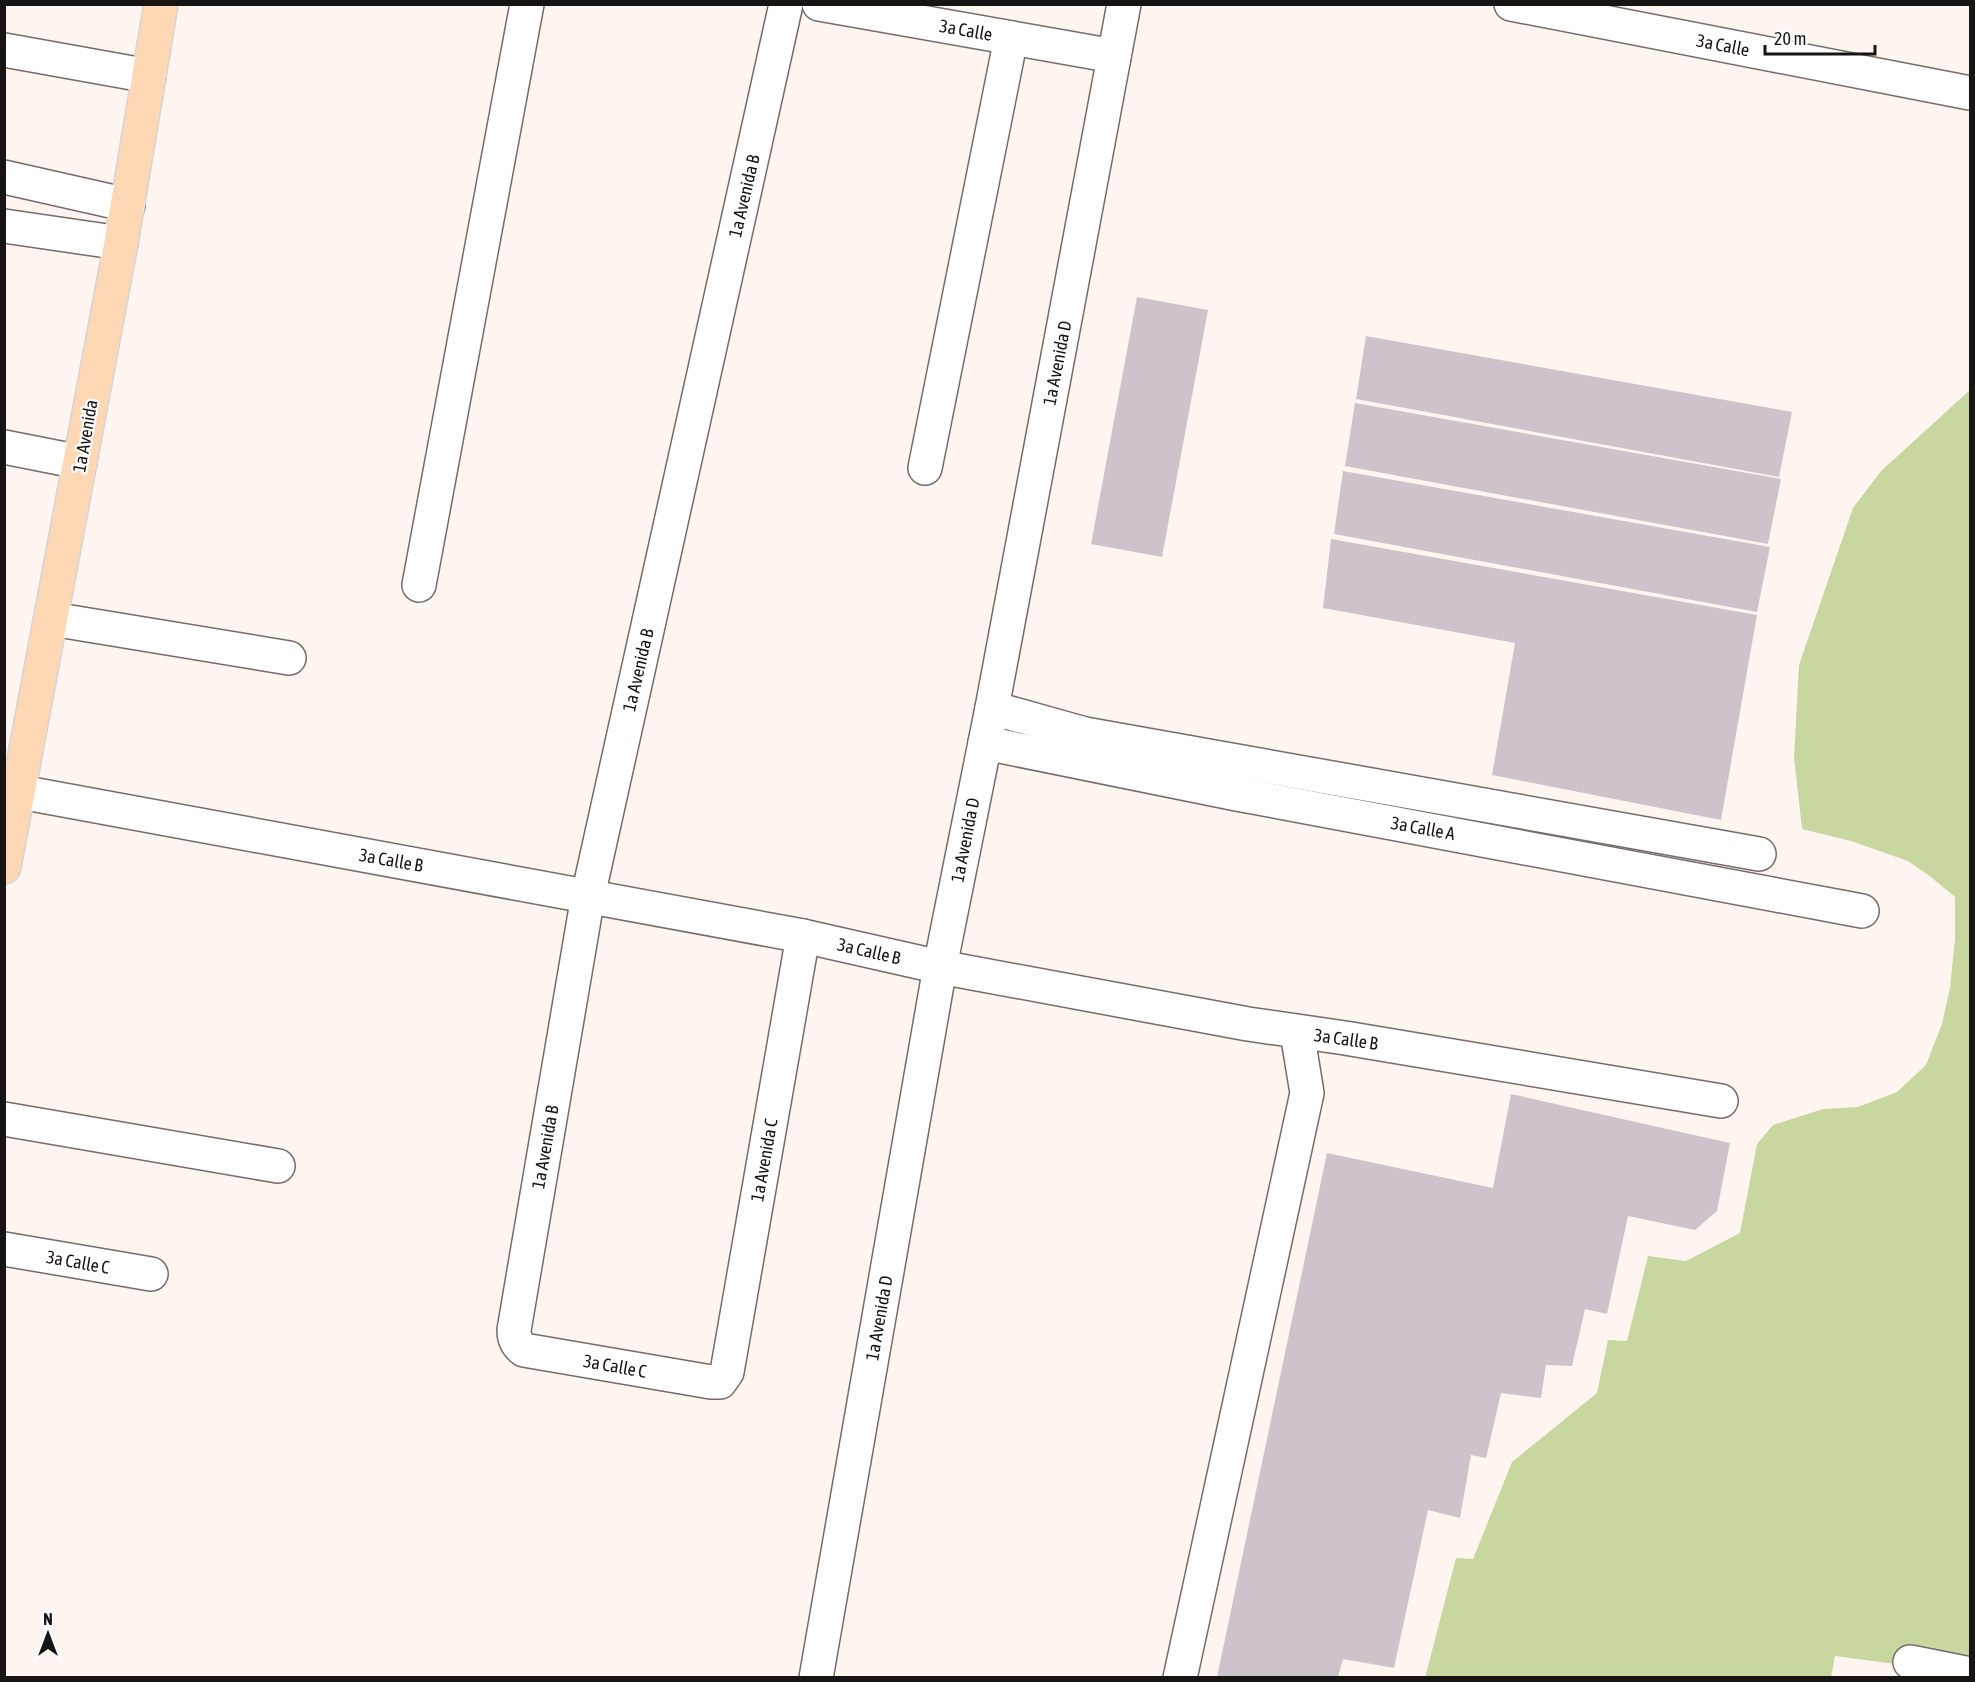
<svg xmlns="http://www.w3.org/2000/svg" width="1975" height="1682" viewBox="0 0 1975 1682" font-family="'Asap Condensed',sans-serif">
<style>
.green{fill:#c8d7a0}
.building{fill:#ccc4ca}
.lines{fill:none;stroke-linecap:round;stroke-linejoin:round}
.minor-casing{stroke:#756c69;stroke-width:36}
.major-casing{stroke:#d5d5d5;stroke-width:36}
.minor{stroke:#fff;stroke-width:33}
.major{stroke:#fed7b5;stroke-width:33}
.labels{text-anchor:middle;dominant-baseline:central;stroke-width:4.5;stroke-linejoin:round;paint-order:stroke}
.street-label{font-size:18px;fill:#171413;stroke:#fff}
</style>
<rect width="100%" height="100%" fill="#fef4f0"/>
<!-- green -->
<polygon class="green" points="1970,390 1970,1674 1835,1656 1831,1677 1425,1678 1456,1558 1473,1559 1512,1462 1597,1393 1608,1340 1627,1341 1648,1256 1686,1261 1740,1233 1757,1144 1773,1125 1823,1109 1858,1107 1897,1092 1926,1065 1942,1024 1950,988 1955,939 1955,897 1931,877 1908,861 1851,841 1802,829 1794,757 1799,665 1853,508 1881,471"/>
<!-- building -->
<g class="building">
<polygon points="1137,297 1208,310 1162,557 1091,544"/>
<polygon points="1366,336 1792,412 1779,477 1356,399"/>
<polygon points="1355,403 1781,479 1768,544 1345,466"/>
<polygon points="1343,471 1770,547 1757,612 1334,534"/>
<polygon points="1331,539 1757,615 1721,820 1492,775 1515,643 1323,608"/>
<polygon points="1511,1094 1730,1143 1717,1211 1695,1230 1628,1216 1607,1314 1585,1309 1572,1366 1546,1365 1541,1398 1501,1393 1486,1458 1471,1455 1460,1518 1428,1510 1394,1668 1343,1659 1338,1677 1217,1677 1327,1153 1493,1188"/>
</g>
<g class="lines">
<!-- minor casing -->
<g class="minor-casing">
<g id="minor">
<path d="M786 4 588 896 514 1330C514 1338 517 1345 524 1350L711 1382H720L727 1372 803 936"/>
<polyline points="819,4 1114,56"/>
<polyline points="1511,4 1970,93"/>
<polyline points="4,50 149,76"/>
<polyline points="4,177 128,205"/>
<polyline points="4,226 121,243"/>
<polyline points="4,447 80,462"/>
<polyline points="925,468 1011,38"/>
<polyline points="419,585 527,4"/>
<polyline points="52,619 289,658"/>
<polyline points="992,708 1085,734 1759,854"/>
<polyline points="985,743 1237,794 1862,911"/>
<polyline points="4,789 803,936 940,967 1248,1024 1345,1038 1721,1101"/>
<polyline points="4,1119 278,1166"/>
<polyline points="4,1249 151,1274"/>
<polyline points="1910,1662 1970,1674"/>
<polyline points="816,1678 940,967 992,708 1124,4"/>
<polyline points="1180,1678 1307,1093 1297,1032"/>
</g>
</g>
<!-- major casing -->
<g class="major-casing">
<polyline id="major" points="4,867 121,243 161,4"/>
</g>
<!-- minor -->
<use href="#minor" class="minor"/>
<!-- major -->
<use href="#major" class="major"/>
</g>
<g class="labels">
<!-- street labels -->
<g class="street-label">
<text transform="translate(966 30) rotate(10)">3a Calle</text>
<text transform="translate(1723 45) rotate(11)">3a Calle</text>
<text transform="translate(744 196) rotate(-77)">1a Avenida B</text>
<text transform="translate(1057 363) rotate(-79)">1a Avenida D</text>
<text transform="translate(85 436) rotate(-80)">1a Avenida</text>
<text transform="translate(638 670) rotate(-77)">1a Avenida B</text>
<text transform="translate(1423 828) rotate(10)">3a Calle A</text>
<text transform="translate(965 840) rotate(-79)">1a Avenida D</text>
<text transform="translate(391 860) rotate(10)">3a Calle B</text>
<text transform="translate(869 951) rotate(13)">3a Calle B</text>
<text transform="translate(1346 1039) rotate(8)">3a Calle B</text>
<text transform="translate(545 1147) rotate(-80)">1a Avenida B</text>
<text transform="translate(764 1160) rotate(-80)">1a Avenida C</text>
<text transform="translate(78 1262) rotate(10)">3a Calle C</text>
<text transform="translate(879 1318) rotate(-80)">1a Avenida D</text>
<text transform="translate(615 1366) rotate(10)">3a Calle C</text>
</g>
</g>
<!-- border -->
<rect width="1975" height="1682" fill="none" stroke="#171413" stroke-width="12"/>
<!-- north arrow -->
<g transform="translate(48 1634)" stroke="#ffffff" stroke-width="4.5" paint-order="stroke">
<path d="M0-4.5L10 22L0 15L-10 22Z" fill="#171413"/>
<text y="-9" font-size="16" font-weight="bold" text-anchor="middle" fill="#171413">N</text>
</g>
<!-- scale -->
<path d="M1765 45v9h110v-9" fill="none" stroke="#171413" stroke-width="3"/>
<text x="1774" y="45" font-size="18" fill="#171413" stroke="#ffffff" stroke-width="4.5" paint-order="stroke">20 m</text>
</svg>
